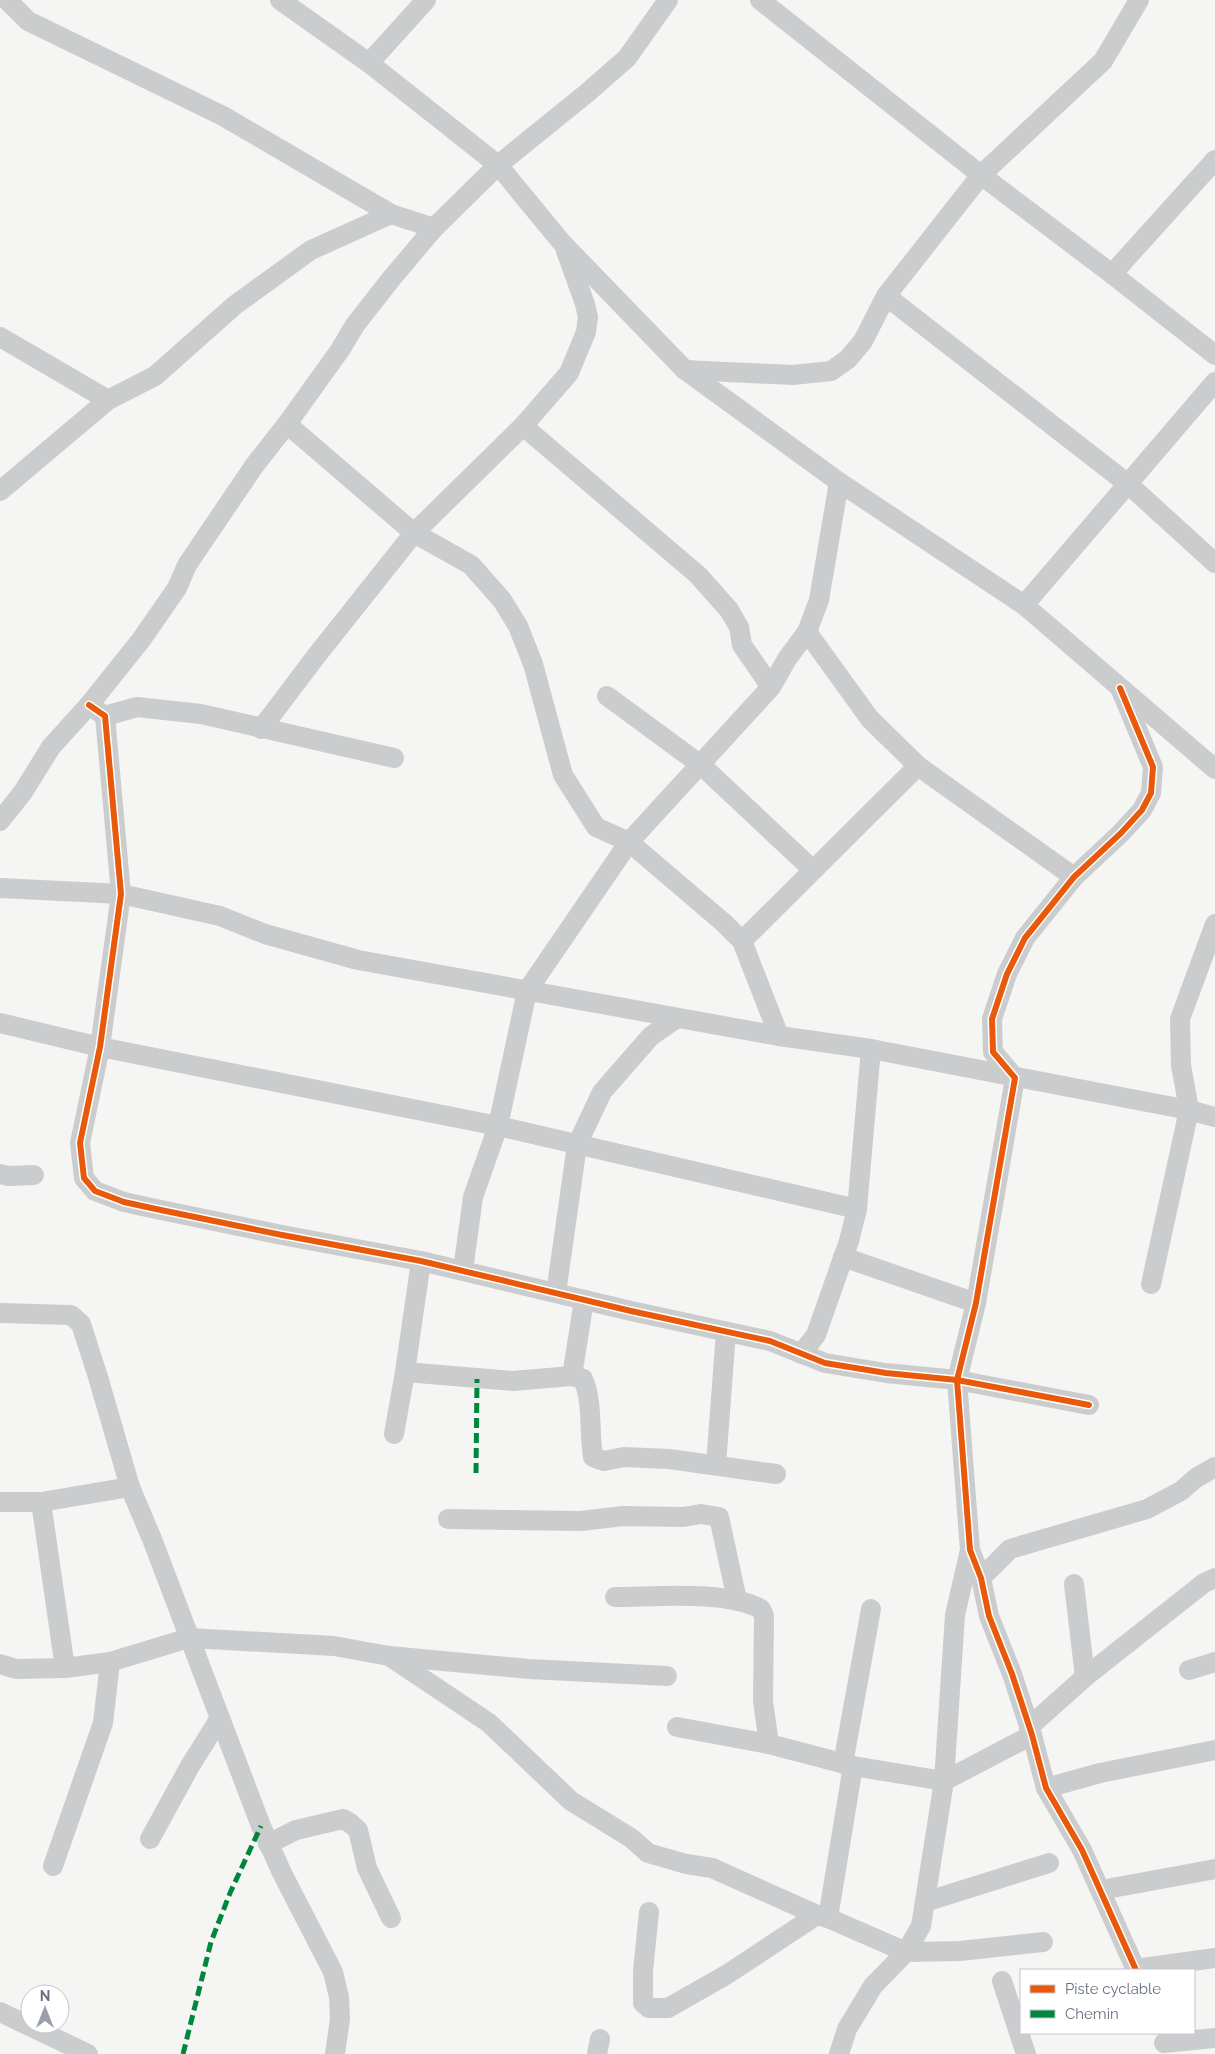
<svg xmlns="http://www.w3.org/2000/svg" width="1215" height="2054" viewBox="0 0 1215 2054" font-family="Raleway,sans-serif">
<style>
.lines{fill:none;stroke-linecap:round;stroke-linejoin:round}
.street{stroke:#cbcccd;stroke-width:20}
.quiet{stroke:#00873e;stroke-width:5;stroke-dasharray:10 5;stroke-linecap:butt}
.cycleway-casing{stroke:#fff;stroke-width:9}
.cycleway{stroke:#e8590c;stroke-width:6}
</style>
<rect width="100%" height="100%" fill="#f5f5f4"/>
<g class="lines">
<!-- street -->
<g class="street">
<polyline points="7,0 28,21 223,116 391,214 434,228"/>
<polyline points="280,0 369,63 498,165 563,244 685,370 839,482 1024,605 1215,769"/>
<polyline points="760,0 981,175 1112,274 1215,355"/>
<polyline points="369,63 426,0"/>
<polyline points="1112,274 1215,160"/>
<polyline points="886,296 1128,484 1215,563"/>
<polyline points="0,337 108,400"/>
<polyline points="685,370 793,375 831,371 848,359 863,341 886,296 981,175 1103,61 1139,0"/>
<polyline points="287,424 414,533 471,565 502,600 518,626 533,664 563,775 596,827 629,842 724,923 742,941 779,1036"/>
<polyline points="523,426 698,575 729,610 739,627 742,645 771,687"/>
<polyline points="0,491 108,400 155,376 235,305 311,250 391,214"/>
<polyline points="1024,605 1215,382"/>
<polyline points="807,632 870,719 918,766 1074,877"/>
<polyline points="1120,688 1153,767 1151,793 1142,810 1121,833 1074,877 1025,938 1007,974 992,1019 993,1052 1015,1078 976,1303 957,1380 970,1550 981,1578 989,1616 1012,1674 1032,1735 1046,1788 1082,1850 1136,1970"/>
<polyline points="607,696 701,765 813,870"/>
<polyline points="89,705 105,716 121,894 100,1047 80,1143 84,1178 95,1191 124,1202 156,1209 282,1235 421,1261 631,1311 770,1341 825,1363 886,1373 957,1380 1089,1405"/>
<polyline points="105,716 137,707 201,714 394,758"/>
<polyline points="261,729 317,655 414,533 523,426 569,373 586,332 588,317 585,304 566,251"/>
<polyline points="0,821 23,792 51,747 89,705 141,640 177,588 187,565 254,466 287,424 340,350 355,325 391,279 434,228 498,165 587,93 627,58 668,0"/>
<polyline points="0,888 121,894 220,916 265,934 358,960 779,1036 871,1049 1189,1110 1215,1117"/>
<polyline points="742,941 918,766"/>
<polyline points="0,1023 100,1047 498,1126 857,1209"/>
<polyline points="0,1174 8,1176 34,1175"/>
<polyline points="843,1257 976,1303"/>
<polyline points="463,1270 473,1197 498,1126 527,991 629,842 771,687 787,659 807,632 819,600 839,482"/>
<polyline points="1151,1284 1189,1110 1181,1065 1180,1019 1215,924"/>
<polyline points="556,1293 577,1145 602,1092 651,1036 677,1018"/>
<polyline points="0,1313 71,1315 81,1324 98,1377 130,1487 152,1539 261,1826 282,1873 333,1972 339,1997 340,2019 335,2054"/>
<polyline points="801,1354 816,1335 849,1241 857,1209 871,1049"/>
<polyline points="405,1372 513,1381 572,1376 584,1300"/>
<path d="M572 1376 583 1379C593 1401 589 1432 593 1457L604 1461 624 1457 669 1459 776 1474"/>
<polyline points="394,1434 405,1372 421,1261"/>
<polyline points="716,1465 726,1332"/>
<polyline points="0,1502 41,1502 130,1487"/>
<polyline points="41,1502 65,1668"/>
<polyline points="448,1519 581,1521 623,1516 683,1517 701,1514 719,1517 737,1600"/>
<polyline points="981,1578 1010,1549 1147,1509 1181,1491 1196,1478 1215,1467"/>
<polyline points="1074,1584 1085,1677"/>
<path d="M615 1597C656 1597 725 1590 761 1609L764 1616 763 1701 769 1744"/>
<polyline points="389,1656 489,1723 571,1801 631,1838 648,1853 686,1864 712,1868 817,1915 828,1918 906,1952 960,1951 1043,1942"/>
<polyline points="0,1664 16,1669 65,1668 110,1662 189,1638 334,1646 389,1656 529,1669 667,1676"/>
<polyline points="1189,1670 1215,1662"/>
<polyline points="677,1727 769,1744 853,1766 944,1781 955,1615 970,1550"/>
<polyline points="1029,1727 1085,1677 1204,1583 1215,1578"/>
<polyline points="843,1764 871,1609"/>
<polyline points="1046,1788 1100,1773 1215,1750"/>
<polyline points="150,1839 190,1766 220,1718"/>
<polyline points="268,1844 296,1830 343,1819 350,1823 358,1830 367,1868 391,1918"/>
<polyline points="53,1866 103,1723 110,1662"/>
<polyline points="1101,1890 1215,1869"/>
<polyline points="925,1902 1049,1863"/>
<polyline points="649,1912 643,1971 643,2003 649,2008 668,2008 726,1975 817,1915"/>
<polyline points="828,1918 853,1766"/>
<polyline points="1135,1969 1215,1958"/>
<polyline points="1002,1981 1026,2054"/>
<polyline points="0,2012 88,2054"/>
<polyline points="1164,2043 1215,2038"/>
<polyline points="597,2054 600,2039"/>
<polyline points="839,2054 847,2029 873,1986 906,1952 921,1926 944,1781 1032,1735"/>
</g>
<!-- quiet -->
<g class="quiet">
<polyline points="476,1473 477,1379"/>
<polyline points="183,2054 211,1942 230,1893 261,1826"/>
</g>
<!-- cycleway casing -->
<g class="cycleway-casing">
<g id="cycleway">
<polyline points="1120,688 1153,767 1151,793 1142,810 1121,833 1074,877 1025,938 1007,974 992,1019 993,1052 1015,1078 976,1303 957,1380 970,1550 981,1578 989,1616 1012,1674 1032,1735 1046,1788 1082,1850 1136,1970"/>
<polyline points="89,705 105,716 121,894 100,1047 80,1143 84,1178 95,1191 124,1202 156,1209 282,1235 421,1261 631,1311 770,1341 825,1363 886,1373 957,1380 1089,1405"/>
</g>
</g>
<!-- cycleway -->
<use href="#cycleway" class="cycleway"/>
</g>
<!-- legend -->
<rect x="1020" y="1969" width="175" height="65" fill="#ffffff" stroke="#c3c6cd"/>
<rect x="1030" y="1985" width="25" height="8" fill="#e8590c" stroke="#c3c6cd"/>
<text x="1065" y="1994" font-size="15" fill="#687181">Piste cyclable</text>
<rect x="1030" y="2010" width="25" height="8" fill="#00873e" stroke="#c3c6cd"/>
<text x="1065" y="2019" font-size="15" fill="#687181">Chemin</text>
<!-- north arrow -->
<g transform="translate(45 2009)"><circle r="24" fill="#ffffff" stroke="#c3c6cd"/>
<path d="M0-4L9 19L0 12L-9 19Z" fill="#999fa9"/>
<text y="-8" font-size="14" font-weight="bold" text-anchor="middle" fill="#687181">N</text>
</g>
</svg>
